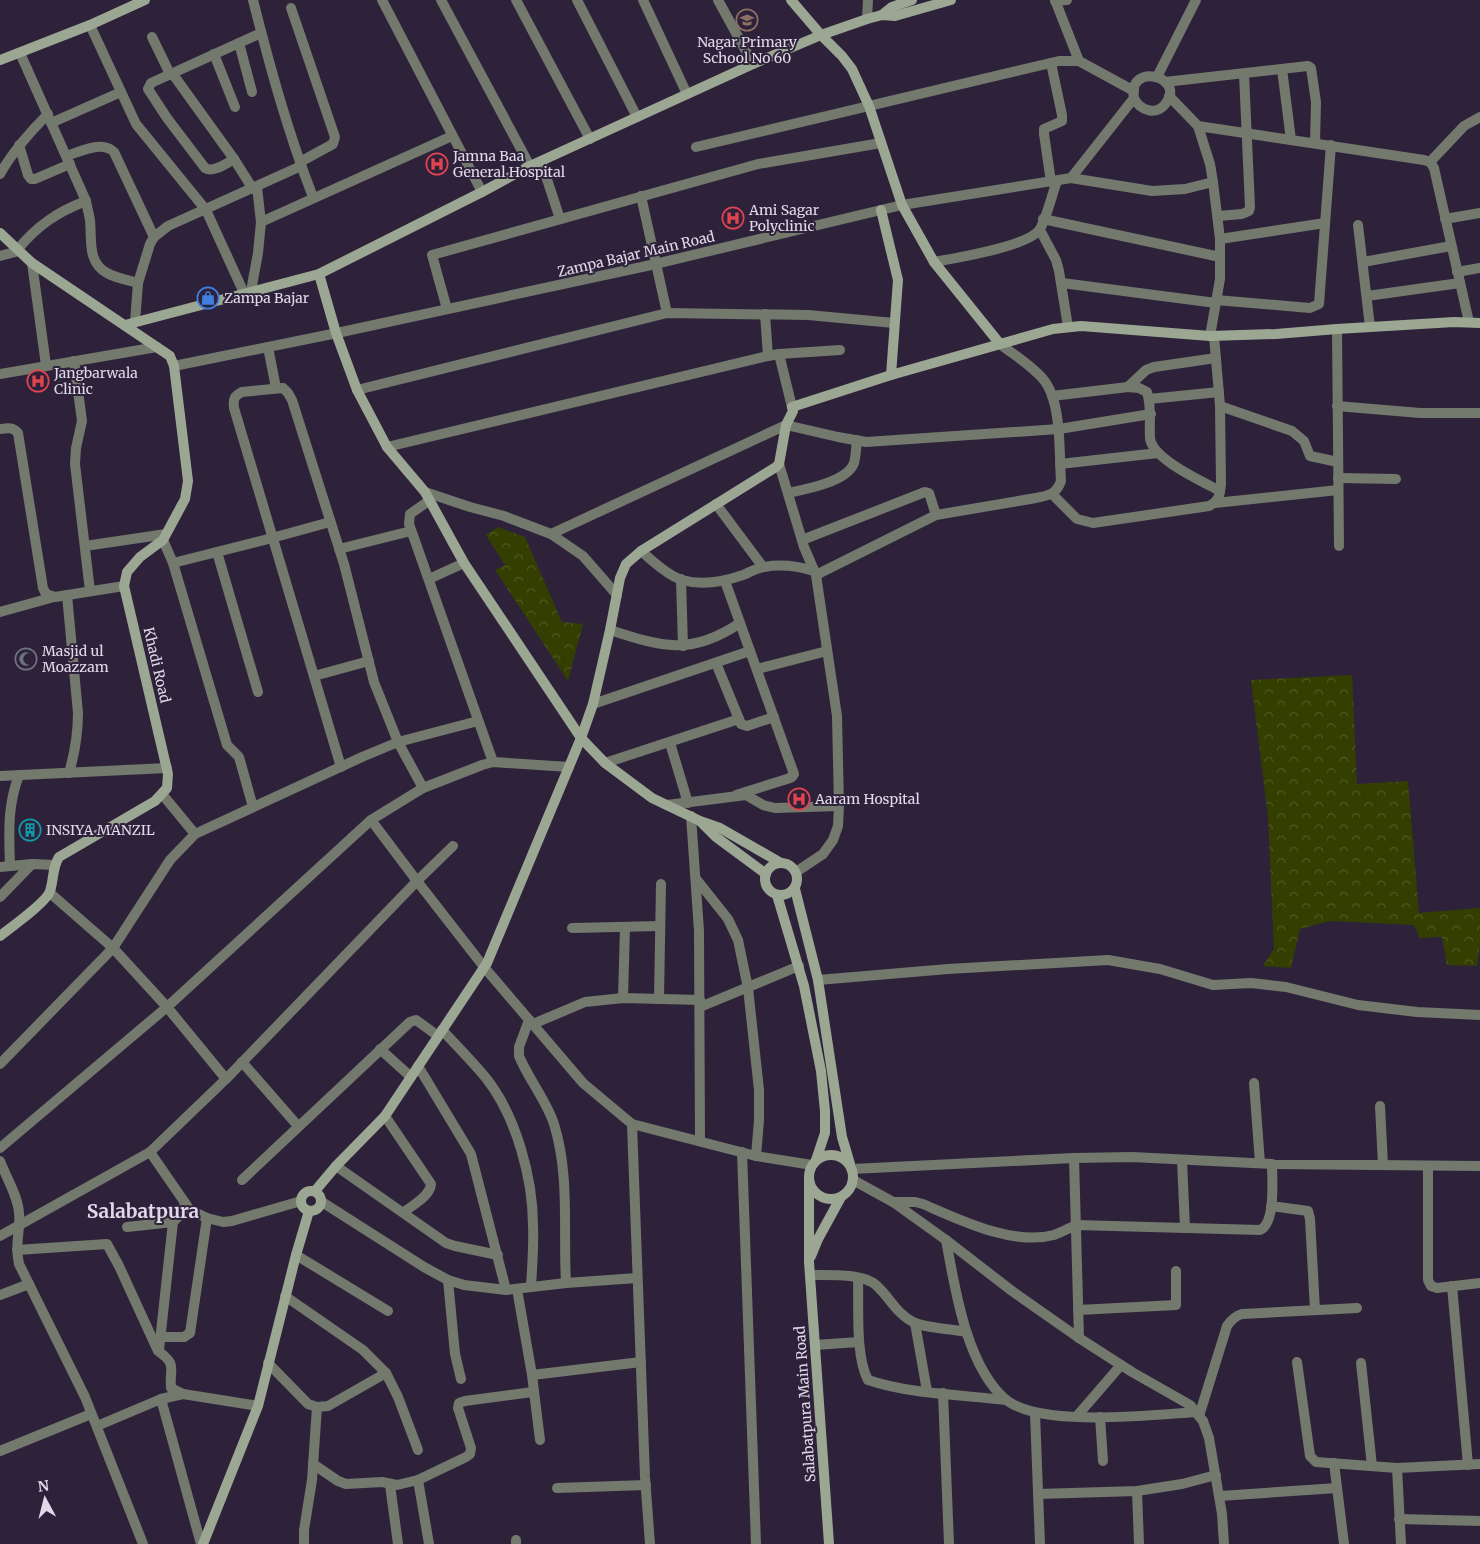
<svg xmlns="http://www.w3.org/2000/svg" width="1480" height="1544" viewBox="0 0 1480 1544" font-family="Merriweather,serif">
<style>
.forest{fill:url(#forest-crowns)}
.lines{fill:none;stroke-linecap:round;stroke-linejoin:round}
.street{stroke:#73796c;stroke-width:10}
.secondary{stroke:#9ca793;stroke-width:10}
.labels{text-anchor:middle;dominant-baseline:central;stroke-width:4;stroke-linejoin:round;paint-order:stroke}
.poi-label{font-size:14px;fill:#e0d9e9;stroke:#2e223b;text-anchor:start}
.street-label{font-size:14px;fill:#e0d9e9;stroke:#2e223b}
.district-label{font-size:19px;font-weight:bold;fill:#e0d9e9;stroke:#2e223b}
</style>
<defs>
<pattern id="forest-crowns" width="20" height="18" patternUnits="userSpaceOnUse" patternTransform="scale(1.25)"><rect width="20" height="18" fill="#333e00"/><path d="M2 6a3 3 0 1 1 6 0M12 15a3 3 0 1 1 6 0" fill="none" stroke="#505925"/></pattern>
</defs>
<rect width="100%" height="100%" fill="#2e223b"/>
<!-- forest -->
<g class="forest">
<polygon points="498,527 525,537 562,622 583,624 568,681 495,570 505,565 486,535"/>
<polygon points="1352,675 1357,784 1408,781 1419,913 1480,908 1480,943 1477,966 1447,965 1442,937 1420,938 1414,925 1330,921 1300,929 1291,968 1263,966 1274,949 1268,817 1251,680"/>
</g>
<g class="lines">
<!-- street -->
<g class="street">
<path d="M253 0C270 67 288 133 313 197"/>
<polyline points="382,0 482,192"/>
<polyline points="441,0 530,166"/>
<polyline points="516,0 590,139"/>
<polyline points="577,0 637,117"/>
<polyline points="643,0 687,94"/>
<polyline points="718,0 753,64"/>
<polyline points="1055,0 1079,61"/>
<polyline points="1055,1 1067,0"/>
<polyline points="291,8 335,137 333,144 300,162"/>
<polyline points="867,19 868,0"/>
<polyline points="90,25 136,124 206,210 244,293"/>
<polyline points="152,37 170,74"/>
<polyline points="239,43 252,92"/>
<path d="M20 53 86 201C87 207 89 214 90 220 92 240 87 262 107 273 116 278 128 280 138 283"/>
<polyline points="214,54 235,107"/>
<polyline points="1051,63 1062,115 1062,121 1044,129 1044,134 1051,182"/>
<polyline points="1282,69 1291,140"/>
<polyline points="172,73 234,159 253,189"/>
<polyline points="1157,77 1196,0"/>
<polyline points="1165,82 1308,66 1311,68 1316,102 1315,143"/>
<polyline points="1169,96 1198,126 1210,164 1213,182 1220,239 1220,279 1210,336"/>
<polyline points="51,123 121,92"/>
<polyline points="1198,126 1424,160 1430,162 1434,168 1469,322"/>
<polyline points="19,145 28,175 31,179 35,179 70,164"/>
<polyline points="696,147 1059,61 1079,61 1134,91"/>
<path d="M66 156C80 152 102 140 114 152L154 237"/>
<path d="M234 159C226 164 213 173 205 168L167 118 148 89 151 83 261 33"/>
<polyline points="541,161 560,219"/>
<polyline points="1430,162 1464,126 1480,117"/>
<path d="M0 174C13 151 29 133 48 114"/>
<polyline points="1071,178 1152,191 1185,189 1213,182"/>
<polyline points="641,196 667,313"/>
<polyline points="1218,216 1242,214 1249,211 1250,207 1244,74"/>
<polyline points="1043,219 1220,257"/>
<polyline points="1445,219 1480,213"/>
<polyline points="261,222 452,136"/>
<polyline points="1358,225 1370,327"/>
<polyline points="1040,230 1056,260 1059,271 1068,327"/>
<polyline points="1220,239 1325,223"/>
<path d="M18 249C37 226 57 212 86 201"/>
<polyline points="0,256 19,251"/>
<path d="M934 262C956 258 1030 246 1040 229 1047 217 1052 194 1057 181"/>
<polyline points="1363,262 1451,246"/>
<polyline points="32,263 46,365"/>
<polyline points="1457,272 1480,268"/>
<polyline points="1062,283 1216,303"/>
<polyline points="251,291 258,253 261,222 257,187"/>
<polyline points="1367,296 1460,283"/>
<polyline points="1216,300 1310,308 1319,304 1331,145"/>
<polyline points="447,309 432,255 758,164 881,143"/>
<polyline points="765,314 768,356 779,354 792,407"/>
<polyline points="135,322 138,283 150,244 154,237 168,226 301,166"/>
<polyline points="1337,329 1339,546"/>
<polyline points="268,347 276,388"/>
<polyline points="779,354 840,350"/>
<polyline points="74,361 82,421 76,448 75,464 90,591"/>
<path d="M174 366 337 333 651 265 902 205 1071 178 1134 98C1127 62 1186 76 1166 103 1157 116 1140 111 1134 98"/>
<polyline points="0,374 157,347"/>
<polyline points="1128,387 1146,370 1154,367 1216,358"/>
<polyline points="357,390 667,313 808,315 894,323"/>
<path d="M1052 396 1128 387 1139 388 1147 392C1152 408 1149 422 1150 438 1152 459 1202 481 1220 491"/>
<polyline points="1149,399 1219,392"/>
<polyline points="1220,406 1292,431 1304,441 1310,456 1338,462"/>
<polyline points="1337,406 1420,413 1480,413"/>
<path d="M0 429C8 428 13 427 18 433L43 588 46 594 55 597 124 586"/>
<polyline points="387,447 768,356"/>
<polyline points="779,464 804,547 816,575 837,716 839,806 838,826 833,840 823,854 796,872"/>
<polyline points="1060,464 1158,453"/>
<polyline points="1338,478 1396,479"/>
<polyline points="425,492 470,507 504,516 551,534 583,556 617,595"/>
<path d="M788 493C806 489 847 482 854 463 856 456 856 447 857 440"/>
<path d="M1052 494 1077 519 1093 523 1209 506C1219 501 1220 495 1221 484L1220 406 1214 336"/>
<polyline points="430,500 410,514 409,524 493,762"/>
<polyline points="1215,503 1338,490"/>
<polyline points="716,504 763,567"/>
<polyline points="551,534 786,425 838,437 866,442 1059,429 1151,414"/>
<polyline points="163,540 173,563 227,745 239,757 253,807"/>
<polyline points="802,540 925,492 929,493 936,515"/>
<polyline points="85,546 166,534"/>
<polyline points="339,549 411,531"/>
<path d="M641 551C653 561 667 575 682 580 703 586 723 582 743 575 750 572 757 568 764 567 781 564 798 566 814 571"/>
<polyline points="217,552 258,692"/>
<polyline points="173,563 272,538 330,522"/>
<path d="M816 575 936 515 1036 498C1049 495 1056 495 1061 481 1059 453 1062 401 1043 379 1031 365 1014 355 1000 344"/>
<polyline points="429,579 464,563"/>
<polyline points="681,579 683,646"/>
<polyline points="725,581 794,774 792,777 787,779 736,795"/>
<path d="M67 595 78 713C78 734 75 752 69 773"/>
<polyline points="0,612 54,597"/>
<path d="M610 630C662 647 691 656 740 623"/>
<polyline points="716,663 741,724 747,726 774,717"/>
<polyline points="757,669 827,651"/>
<polyline points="314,676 369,661"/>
<polyline points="593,704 750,651"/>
<polyline points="670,743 688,803"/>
<polyline points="605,763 739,719"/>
<path d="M341 767 234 408C233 399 234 396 242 392L283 388 288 393 292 400 344 564 374 682 398 742 423 788"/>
<polyline points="0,776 167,768"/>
<polyline points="162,794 195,834"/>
<polyline points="667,805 746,795 763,805 775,808 839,806"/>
<polyline points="691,816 699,931 700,1141"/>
<polyline points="371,820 417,881 484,967 583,1083 632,1124 756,1156 812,1165"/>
<path d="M10 866C9 833 7 807 19 775"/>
<polyline points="0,867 32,864 54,865"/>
<polyline points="697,880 728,919 738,940 748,988 759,1090 759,1120 756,1156"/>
<polyline points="50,893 113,948 167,1007 226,1079"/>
<polyline points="0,897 32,864"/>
<polyline points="572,928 660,926"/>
<polyline points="818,980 948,969 1108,960 1160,969 1213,985 1251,983 1286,987 1358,1005 1417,1012 1480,1015"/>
<polyline points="623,998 625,927"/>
<polyline points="659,999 661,884"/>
<polyline points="700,1007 799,966"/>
<path d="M529 1020 519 1047V1056C529 1080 546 1100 554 1124 570 1175 563 1231 566 1283"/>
<polyline points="533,1024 585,1002 623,998 700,1000"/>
<path d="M442 1030C457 1046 472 1061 486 1078 516 1116 533 1178 533 1226 534 1246 532 1267 531 1287"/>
<polyline points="380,1049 411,1077"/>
<polyline points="242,1062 298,1126"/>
<polyline points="0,1064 113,948 170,860 195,834 362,757 398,742 478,721"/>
<polyline points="418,1066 471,1154 506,1290"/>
<polyline points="1254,1083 1260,1163"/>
<polyline points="1380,1106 1383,1165"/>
<path d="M385 1116 431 1184C430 1196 413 1205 404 1212"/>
<polyline points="632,1124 645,1477 650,1544"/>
<polyline points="0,1148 167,1007 371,820 423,788 482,765 493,762 569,767"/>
<polyline points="150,1152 190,1210 207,1218 223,1222 232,1221 301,1201"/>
<polyline points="742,1152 756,1544"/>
<polyline points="1074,1158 1079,1338"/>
<polyline points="1182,1160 1185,1228"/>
<path d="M0 1161C6 1177 18 1196 19 1213 21 1231 14 1243 19 1264L85 1397 143 1544"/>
<polyline points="336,1166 446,1243 455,1246 498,1255"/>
<polyline points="1428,1167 1428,1280 1431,1286 1437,1288 1480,1283"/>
<polyline points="852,1169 1074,1158 1132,1157 1272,1164 1480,1166"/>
<polyline points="242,1180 410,1022 416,1020 438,1036"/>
<polyline points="853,1180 893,1202 946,1240 1012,1291 1079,1338 1132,1372 1190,1405 1203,1421 1209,1438 1222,1514 1224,1544"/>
<polyline points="322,1202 424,1267 448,1280 464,1285 506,1290 566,1283 637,1278"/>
<path d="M893 1202H915L923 1204C960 1220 1013 1246 1054 1235 1062 1232 1069 1228 1076 1225L1260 1230C1276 1223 1272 1179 1272 1164"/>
<polyline points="1271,1206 1308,1211 1310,1219 1315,1310"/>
<polyline points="127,1227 173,1222"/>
<polyline points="0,1236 150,1152 226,1079 417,881 453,846"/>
<path d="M946 1240C955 1288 966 1365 1005 1399 1039 1428 1151 1415 1196 1412"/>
<path d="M17 1250 107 1244 119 1266 158 1351C178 1365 169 1368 171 1388L183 1394"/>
<polyline points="296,1255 388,1311"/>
<path d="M810 1275C828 1275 864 1273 877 1286 890 1298 897 1314 913 1322 924 1328 952 1329 966 1332"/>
<path d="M858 1278C859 1306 855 1356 868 1380 909 1394 963 1395 1006 1400"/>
<polyline points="448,1280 455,1354 461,1379"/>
<polyline points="1452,1286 1468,1465"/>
<polyline points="517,1289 532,1375 540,1440"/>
<polyline points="0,1295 29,1284"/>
<polyline points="285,1296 363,1350 386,1373 398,1397 418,1450"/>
<polyline points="1078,1310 1176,1305 1176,1271"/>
<polyline points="915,1323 927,1391"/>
<polyline points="161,1337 184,1337 190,1333 207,1218"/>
<polyline points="815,1345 859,1342"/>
<polyline points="159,1350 173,1222 180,1215 185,1204"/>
<polyline points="1297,1362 1310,1456 1316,1462 1397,1468 1480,1464"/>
<polyline points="268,1363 308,1404 317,1407 328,1406 386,1373"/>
<polyline points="1361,1363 1372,1466"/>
<polyline points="532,1375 641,1362"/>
<polyline points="943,1393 949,1544"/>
<polyline points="161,1399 201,1544"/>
<polyline points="1035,1413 1040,1544"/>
<polyline points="1077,1416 1121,1365"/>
<path d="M1199 1416 1227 1326C1231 1320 1235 1316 1242 1314L1357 1308"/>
<polyline points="1100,1417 1103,1461"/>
<polyline points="97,1426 161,1399 183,1394 258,1406"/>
<polyline points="0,1451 91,1414"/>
<polyline points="1334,1463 1344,1544"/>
<polyline points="313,1464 338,1481 346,1484 382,1482 397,1485 418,1480 466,1457 470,1454 471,1448 458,1408 459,1403 465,1401 533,1392"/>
<polyline points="1397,1468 1401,1544"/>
<polyline points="418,1480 429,1544"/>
<polyline points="390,1485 398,1544"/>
<polyline points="557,1488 646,1485"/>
<polyline points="1137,1491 1139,1544"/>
<polyline points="1038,1494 1137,1491 1182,1484 1216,1475"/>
<polyline points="1220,1496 1337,1488"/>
<polyline points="1399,1519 1480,1521"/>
<polyline points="516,1540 516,1544"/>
<polyline points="304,1544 304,1530 312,1480 317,1407"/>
</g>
<!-- secondary -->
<g class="secondary">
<polyline points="791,0 821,35 842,56 852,69 869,106 902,205 934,262 1000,344"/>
<polyline points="882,15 892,7 912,0"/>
<polyline points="0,60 90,25 145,0"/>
<polyline points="881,210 898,280 891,375"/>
<path d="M0 233 32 263 170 356 174 366 188 481 185 499 163 540 140 557 127 572 124 586 168 774 167 788 155 801 59 857C52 868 54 879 50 891 47 902 10 928 0 936"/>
<polyline points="319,274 336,333 357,390 387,447 425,492 464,563 581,738 605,763 652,798 700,821 720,828 781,863"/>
<polyline points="125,325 319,274 482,192 530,166 753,64 821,35 867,19 882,15 895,16 951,0"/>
<polyline points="702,823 716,837 766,874"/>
<circle cx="781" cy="879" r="16"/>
<polyline points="795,889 818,980 842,1137 850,1164"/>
<polyline points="777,895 804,986 821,1071 825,1111 825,1133 816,1160"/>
<circle cx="831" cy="1177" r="22"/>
<polyline points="809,1179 809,1262 829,1544"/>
<circle cx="311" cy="1201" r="10"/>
<polyline points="315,1191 336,1166 385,1116 487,963 581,738 593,704 610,630 620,578 626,564 641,551 776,467 779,464 786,425 793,411 792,407 891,375 1053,329 1081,326 1210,336 1276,334 1337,329 1454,322 1480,323"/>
<polyline points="811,1256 818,1239 841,1197"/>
<polyline points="203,1544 258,1406 296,1255 309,1211"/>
</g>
</g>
<!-- icons -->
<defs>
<g id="school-ring" transform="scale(1.125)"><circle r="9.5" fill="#2e223b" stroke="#8d6e63" stroke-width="1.5"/><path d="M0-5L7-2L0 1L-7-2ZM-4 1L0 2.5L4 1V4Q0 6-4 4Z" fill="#8d6e63"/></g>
<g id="hospital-ring" transform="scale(1.125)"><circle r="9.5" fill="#2e223b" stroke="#e0444e" stroke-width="1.5"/><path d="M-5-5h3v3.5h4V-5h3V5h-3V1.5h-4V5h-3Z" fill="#e0444e"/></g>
<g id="shop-ring" transform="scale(1.125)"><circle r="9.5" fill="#2e223b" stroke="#3f7fe0" stroke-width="1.5"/><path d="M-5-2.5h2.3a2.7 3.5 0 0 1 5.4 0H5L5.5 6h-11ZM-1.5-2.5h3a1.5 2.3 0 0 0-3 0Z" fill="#3f7fe0"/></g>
<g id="mosque-ring" transform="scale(1.125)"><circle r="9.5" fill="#2e223b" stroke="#6b7280" stroke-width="1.5"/><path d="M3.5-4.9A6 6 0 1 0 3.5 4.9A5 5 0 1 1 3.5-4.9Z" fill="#6b7280"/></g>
<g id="building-ring" transform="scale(1.125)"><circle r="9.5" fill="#2e223b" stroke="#0f9aa8" stroke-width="1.5"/><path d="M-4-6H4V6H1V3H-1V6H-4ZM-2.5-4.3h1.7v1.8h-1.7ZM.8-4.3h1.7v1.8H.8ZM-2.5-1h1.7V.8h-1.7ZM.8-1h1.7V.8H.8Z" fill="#0f9aa8"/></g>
</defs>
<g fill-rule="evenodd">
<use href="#school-ring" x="747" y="20"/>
<use href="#hospital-ring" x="437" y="164"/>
<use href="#hospital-ring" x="733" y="218"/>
<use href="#shop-ring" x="208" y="298"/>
<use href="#hospital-ring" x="38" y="381"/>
<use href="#mosque-ring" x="26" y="659"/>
<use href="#hospital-ring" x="799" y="799"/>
<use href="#building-ring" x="30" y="830"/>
</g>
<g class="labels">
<!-- poi labels -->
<g class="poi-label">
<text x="747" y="42" text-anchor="middle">Nagar Primary<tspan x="747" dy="16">School No 60</tspan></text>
<text x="453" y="156">Jamna Baa<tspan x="453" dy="16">General Hospital</tspan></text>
<text x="749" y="210">Ami Sagar<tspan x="749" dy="16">Polyclinic</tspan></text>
<text x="224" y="298">Zampa Bajar</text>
<text x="54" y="373">Jangbarwala<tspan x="54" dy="16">Clinic</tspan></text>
<text x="42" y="651">Masjid ul<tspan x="42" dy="16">Moazzam</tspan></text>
<text x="815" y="799">Aaram Hospital</text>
<text x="46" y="830">INSIYA MANZIL</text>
</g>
<!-- street labels -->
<g class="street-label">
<text transform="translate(636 254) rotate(-13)">Zampa Bajar Main Road</text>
<text transform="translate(157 665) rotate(77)">Khadi Road</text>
<text transform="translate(805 1404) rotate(-94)">Salabatpura Main Road</text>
</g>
<!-- district labels -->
<g class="district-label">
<text x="143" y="1211">Salabatpura</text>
</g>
</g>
<!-- north arrow -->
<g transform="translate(45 1499) rotate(353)" stroke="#2e223b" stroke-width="4" paint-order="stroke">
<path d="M0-4L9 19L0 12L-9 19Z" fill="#e0d9e9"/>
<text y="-8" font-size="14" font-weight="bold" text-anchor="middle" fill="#e0d9e9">N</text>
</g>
</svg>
